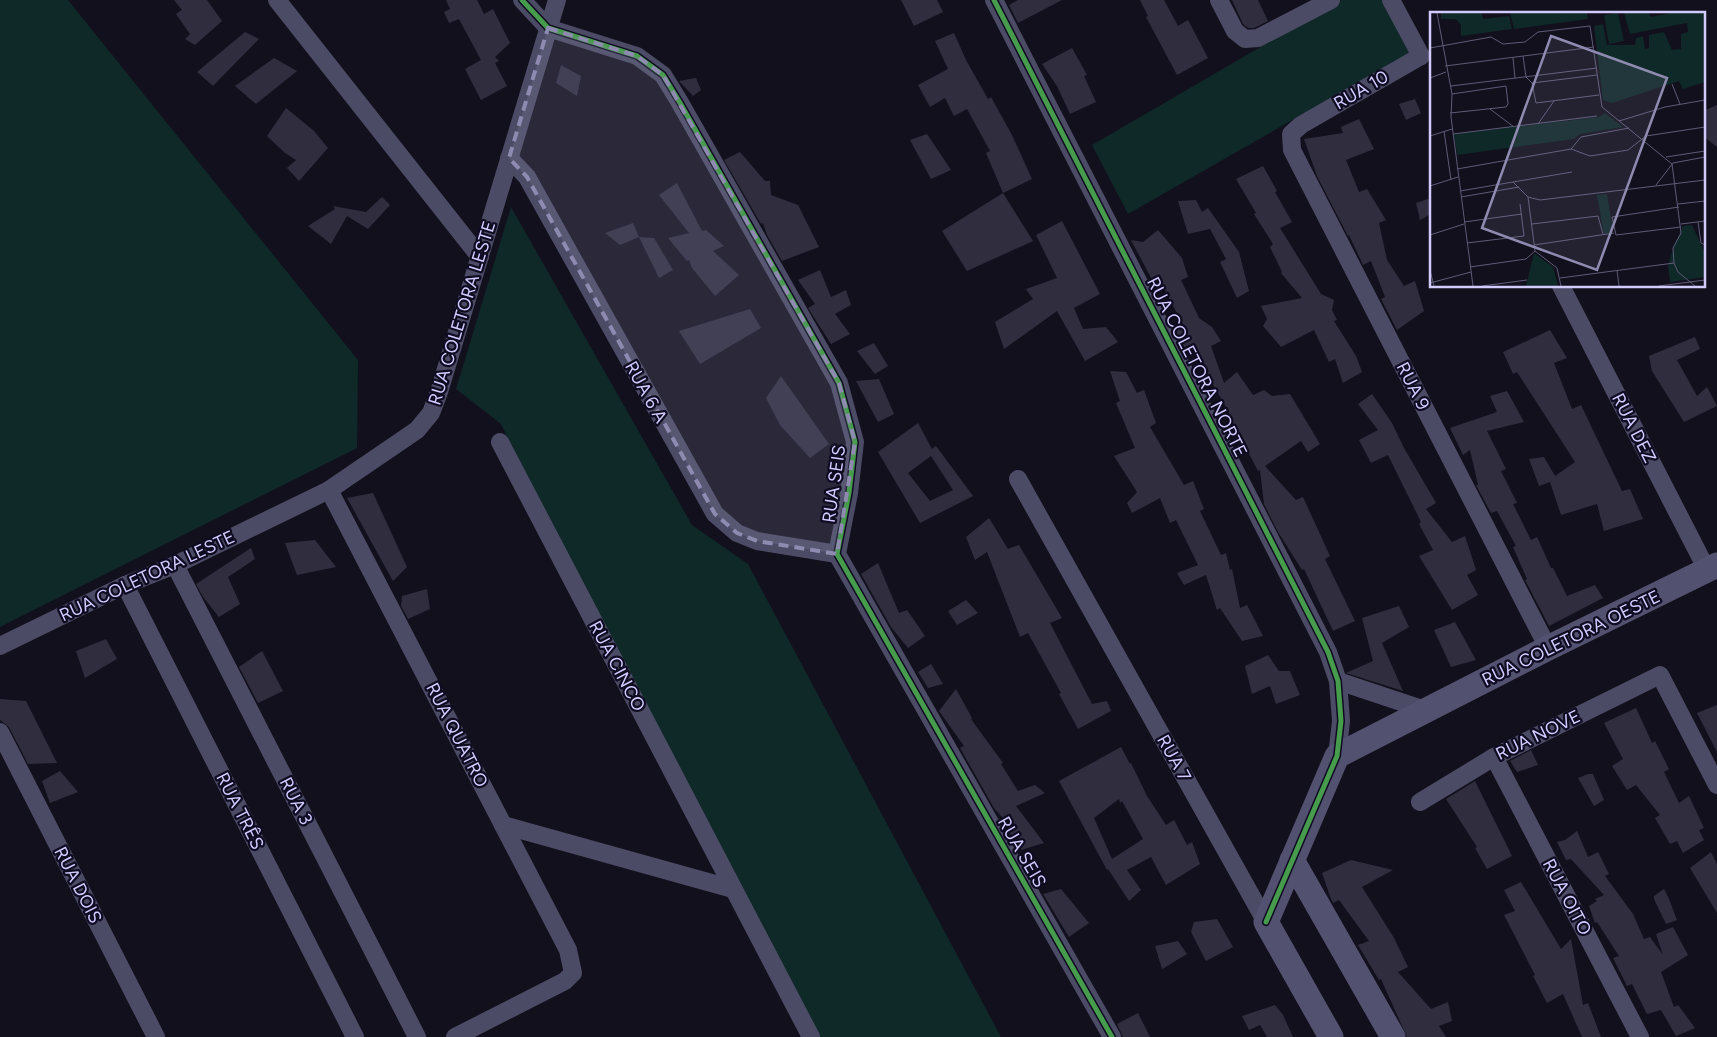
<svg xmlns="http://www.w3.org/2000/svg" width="1717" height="1037" viewBox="0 0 1717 1037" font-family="Figtree,sans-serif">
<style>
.green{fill:#0f2828}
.building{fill:#302d3f;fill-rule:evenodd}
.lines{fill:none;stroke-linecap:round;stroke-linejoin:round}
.street{stroke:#4b4b65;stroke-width:18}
.secondary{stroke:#525170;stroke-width:25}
.cycleway-casing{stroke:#0f0b21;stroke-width:8}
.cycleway{stroke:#469c4c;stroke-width:5}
.marked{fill:#8e8ab0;fill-opacity:0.2;stroke:#8e8ab0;stroke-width:4;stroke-dasharray:10 6;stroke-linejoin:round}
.labels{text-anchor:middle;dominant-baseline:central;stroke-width:4.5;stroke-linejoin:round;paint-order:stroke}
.street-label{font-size:18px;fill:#d1cbff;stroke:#0f0b21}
.inset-road{fill:none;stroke:#5e5b77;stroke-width:1}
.view{fill:#8e8ab0;fill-opacity:0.15;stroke:#8e8ab0;stroke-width:2.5}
.inset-edge{fill:none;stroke:#d1cbff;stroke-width:2.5}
</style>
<rect width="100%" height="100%" fill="#12101c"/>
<!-- green -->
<g class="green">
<polygon points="0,0 68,0 358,360 357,448 0,627"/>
<polygon points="1341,0 1385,0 1413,51 1128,214 1092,145"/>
<polygon points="511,207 692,525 748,564 1001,1037 809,1037 501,424 456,389"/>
</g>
<!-- building -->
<g class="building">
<polygon points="174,0 207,0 222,21 195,45 185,39 190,34 176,14 182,10"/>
<polygon points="446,0 477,0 484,14 493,9 510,43 495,57 499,61 495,63 507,86 481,100 465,69 481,60 459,19 449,23 444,12 450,9"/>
<polygon points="901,0 937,0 943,12 914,26"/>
<polygon points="1018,0 1062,0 1018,23 1009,5"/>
<polygon points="1140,0 1164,0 1178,26 1188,20 1208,58 1177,75 1146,17 1148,16"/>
<polygon points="1232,0 1258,0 1268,21 1254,28 1248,28 1243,24"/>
<polygon points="245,32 259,39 213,86 197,72"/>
<polygon points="954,33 966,60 988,99 991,97 1012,135 1032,179 1003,193 986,153 990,151 967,109 954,116 945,98 930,107 918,85 948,69 935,41"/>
<polygon points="1072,48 1087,75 1084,76 1096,102 1070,114 1057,86 1042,64"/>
<polygon points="274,58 297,71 256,104 235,86"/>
<polygon points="561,65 581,76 577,96 556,83"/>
<polygon points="696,78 701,90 693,96 679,81"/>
<polygon points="1415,99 1421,113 1406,120 1399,104"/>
<polygon points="1717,105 1717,147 1703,136 1703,111"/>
<polygon points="286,108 314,131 328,148 299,181 287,168 296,160 285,153 267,136"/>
<polygon points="1359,119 1374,149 1346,160 1359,192 1367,189 1386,220 1379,223 1387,260 1404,286 1415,281 1424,311 1397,330 1381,299 1385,297 1371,261 1363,265 1349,235 1348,236 1317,176 1304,139 1343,133 1341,127"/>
<polygon points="927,134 951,170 931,179 910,140"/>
<polygon points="740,152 765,181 770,181 771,195 798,205 819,247 782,261 767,235 763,223 761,224 724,160"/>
<polygon points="1263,166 1277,191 1275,192 1292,222 1280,228 1321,294 1334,300 1332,310 1337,320 1334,321 1356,356 1362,372 1343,383 1335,359 1329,362 1314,330 1281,347 1263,326 1267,319 1261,306 1302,298 1281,273 1282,272 1270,247 1273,244 1254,214 1256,213 1236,179"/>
<polygon points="677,183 702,231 706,230 724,246 713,251 739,275 715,296 692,268 689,260 687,261 668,238 689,233 659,195"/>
<polygon points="1003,193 1033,241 967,271 942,231"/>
<polygon points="382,197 390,205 368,229 347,216 331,244 308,226 335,209 333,206 366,212"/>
<polygon points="1431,198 1431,214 1420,220 1416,203"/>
<polygon points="1196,200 1202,212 1208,208 1239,252 1249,291 1237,298 1220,262 1226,259 1210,229 1188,234 1178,201"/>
<polygon points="1062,221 1100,294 1074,308 1083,329 1106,327 1118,342 1085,361 1057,311 1004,349 995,322 1033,299 1026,289 1057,278 1036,235"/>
<polygon points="633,223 639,237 620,245 605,233"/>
<polygon points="1158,230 1182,258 1188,277 1181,280 1199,318 1212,327 1221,341 1211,346 1224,383 1237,372 1253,395 1264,390 1272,396 1290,394 1320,444 1308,452 1301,441 1265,466 1296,500 1303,497 1330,556 1325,559 1355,621 1333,631 1304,569 1302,570 1278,532 1264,504 1260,470 1258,471 1242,440 1238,441 1230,424 1229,412 1212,383 1209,385 1197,353 1189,357 1176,332 1182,323 1164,288 1158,291 1131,240 1143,242"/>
<polygon points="639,237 654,238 673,270 659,278"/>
<polygon points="820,270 831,297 846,290 851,305 835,314 850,334 831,344 808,308 815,304 798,280"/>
<polygon points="750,309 761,328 700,364 679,331"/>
<polygon points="1550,330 1567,358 1554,363 1572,409 1581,405 1622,491 1630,489 1643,519 1604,531 1597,504 1561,515 1550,482 1539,486 1529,459 1544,457 1555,476 1575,462 1517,372 1513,374 1503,352"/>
<polygon points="1695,337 1700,349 1677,360 1697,396 1707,387 1717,406 1684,422 1652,371 1649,356"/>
<polygon points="874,343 888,366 875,374 857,351"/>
<polygon points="1110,371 1126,372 1137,393 1144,390 1156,423 1150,427 1184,485 1193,481 1204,509 1200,511 1221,555 1226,553 1230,570 1232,569 1240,608 1247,605 1263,636 1242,641 1220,608 1217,610 1206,575 1184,585 1177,573 1198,565 1176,520 1170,523 1160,498 1132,513 1127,503 1137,492 1114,456 1135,448 1116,403 1120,401"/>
<polygon points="781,376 829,444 810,458 780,425 766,398"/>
<polygon points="879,379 894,414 878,422 856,381"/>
<polygon points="1507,391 1524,422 1487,431 1506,469 1501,471 1517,503 1513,504 1531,540 1537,537 1551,568 1553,568 1567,596 1595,585 1603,598 1549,626 1525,580 1527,579 1513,547 1516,546 1497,511 1491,513 1476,485 1478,485 1470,450 1463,455 1450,428 1497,412 1490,396"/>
<polygon points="1372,394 1392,423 1404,448 1436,503 1426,509 1452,542 1465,536 1476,570 1467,575 1478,595 1452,610 1419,556 1433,550 1419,524 1421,522 1388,455 1371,463 1359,440 1378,430 1358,404"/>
<path d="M918 423 932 449 936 446 973 496 920 523 878 452ZM931 456 953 490 930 501 908 473Z"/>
<polygon points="373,493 407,567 393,581 347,498"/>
<polygon points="989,518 1008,549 1019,545 1062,618 1050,623 1092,704 1107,701 1111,711 1078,729 1059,694 1061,693 1028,633 1020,637 987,552 975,560 966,537"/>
<polygon points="315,540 336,567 297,575 285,543"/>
<polygon points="251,548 255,559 228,577 240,604 219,617 203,597 196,584"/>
<polygon points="878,563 899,613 907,610 925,636 908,648 891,627 861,574"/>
<polygon points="427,589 430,609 408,619 401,606 402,596"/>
<polygon points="966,600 978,613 957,625 948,611"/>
<polygon points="1399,606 1409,627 1382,643 1403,691 1346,673 1373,661 1362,618"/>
<polygon points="1455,622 1476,660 1451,667 1434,630"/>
<polygon points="106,639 117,659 85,678 76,651"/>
<polygon points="262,651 283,691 258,703 239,667"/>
<polygon points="1268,655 1279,671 1290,671 1300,695 1276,704 1270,686 1252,694 1245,666"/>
<polygon points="931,664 943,684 928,688 918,672"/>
<polygon points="956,689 972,718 971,719 1003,763 1001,764 1018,791 1035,785 1045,793 1016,806 1044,843 1021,850 1006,828 1010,826 994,808 960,748 964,746 939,711"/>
<polygon points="0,699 26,701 57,763 28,764 9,727 0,720"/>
<polygon points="1717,705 1717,752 1697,713"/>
<polygon points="1636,708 1652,743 1655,741 1669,769 1664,772 1679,803 1689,796 1704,828 1699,830 1704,840 1683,853 1677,841 1670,844 1655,818 1660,815 1636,785 1627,790 1612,766 1623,759 1604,723"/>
<path d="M1121 747 1130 764 1131 763 1147 796 1166 825 1174 820 1187 845 1192 842 1200 864 1166 885 1151 857 1127 870 1141 890 1129 901 1108 869 1107 870 1059 781ZM1119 799 1120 803 1122 801 1143 839 1112 859 1094 818Z"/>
<polygon points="1531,750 1538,765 1517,772 1510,761"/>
<polygon points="60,771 78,792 50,803 42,781"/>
<polygon points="1588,774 1593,774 1604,800 1594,806 1578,778"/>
<polygon points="1475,781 1512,856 1487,869 1475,848 1477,847 1446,799"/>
<polygon points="1577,831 1588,857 1598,852 1609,874 1605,876 1633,914 1644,939 1650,937 1663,955 1656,934 1673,927 1688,955 1661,972 1674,1007 1678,1005 1695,1028 1676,1036 1661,1010 1647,1014 1632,984 1627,986 1613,958 1619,956 1597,922 1595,923 1589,906 1597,901 1595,899 1604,895 1571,859 1566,860 1557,842 1565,840"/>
<polygon points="1711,852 1717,864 1717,913 1690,868"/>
<polygon points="1351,860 1393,870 1362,887 1394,938 1408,967 1398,972 1431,1009 1448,1002 1452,1021 1439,1026 1446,1037 1407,1037 1381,979 1379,980 1358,945 1369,941 1339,900 1333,903 1331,899 1322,873"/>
<polygon points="1521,882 1561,949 1571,939 1583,1005 1588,1003 1601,1037 1582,1037 1563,994 1547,1003 1533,976 1535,975 1504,915 1515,911 1504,890"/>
<polygon points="1061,889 1089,923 1069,937 1043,894"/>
<polygon points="1664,889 1669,899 1677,920 1666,924 1654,899 1654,896"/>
<polygon points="1217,919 1233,947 1206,961 1191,932 1194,922"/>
<polygon points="1178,941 1187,954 1162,969 1155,946"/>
<polygon points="1275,1005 1283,1015 1293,1037 1267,1037 1260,1025 1249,1030 1242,1016"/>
<polygon points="1138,1013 1150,1037 1123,1037 1117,1024"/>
</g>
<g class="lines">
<!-- street -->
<g class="street">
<polyline points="277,0 480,257"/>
<polyline points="522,0 548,28 637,56 663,75 679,101 839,383 855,442 849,493 837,554 1112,1037"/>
<polyline points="994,0 1328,652 1338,681 1341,721 1337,756"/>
<polyline points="1219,0 1235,31 1245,39 1258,38 1331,0"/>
<polyline points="1391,0 1421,56"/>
<polyline points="1421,56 1301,125 1291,134 1292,150 1548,648"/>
<polyline points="509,158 527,177 715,514 737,533 757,541 837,554"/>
<polyline points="1561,286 1707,570"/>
<polyline points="500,442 811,1037"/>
<polyline points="1018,479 1266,922"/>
<polyline points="329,490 568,950 573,973 565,981 455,1037"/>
<polyline points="175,565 417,1037"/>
<polyline points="125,585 355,1037"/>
<polyline points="0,646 125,585 175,565 329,490 417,430 431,413 439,392 557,0"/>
<polyline points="1338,681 1425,710"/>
<polyline points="0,732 156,1037"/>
<polyline points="1494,757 1640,1037"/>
<polyline points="1420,802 1494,757 1660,675 1717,785"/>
<polyline points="503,825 733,889"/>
</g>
<!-- secondary -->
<g class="secondary">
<polyline points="1292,860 1393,1037"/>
<polyline points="1331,1037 1266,922 1337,756 1548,648 1717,565"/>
</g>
<!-- cycleway casing -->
<g class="cycleway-casing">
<g id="cycleway">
<polyline points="522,0 548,28 637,56 663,75 679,101 839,383 855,442 849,493 837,554 1112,1037"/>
<polyline points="994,0 1328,652 1338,681 1341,721 1337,756 1266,922"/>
</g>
</g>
<!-- cycleway -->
<use href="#cycleway" class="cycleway"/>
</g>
<!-- marked area -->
<path class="marked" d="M548 28 637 56 663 75 839 383 855 442 837 554 757 541 737 533 715 514 527 177 509 158Z"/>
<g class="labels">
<!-- street labels -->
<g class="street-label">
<text transform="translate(1361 90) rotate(-30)">RUA 10</text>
<text transform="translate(462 313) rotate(-73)">RUA COLETORA LESTE</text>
<text transform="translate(1197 367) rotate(63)">RUA COLETORA NORTE</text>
<text transform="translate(1413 386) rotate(63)">RUA 9</text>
<text transform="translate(646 392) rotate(61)">RUA 6 A</text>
<text transform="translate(1634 428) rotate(63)">RUA DEZ</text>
<text transform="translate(834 484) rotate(-82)">RUA SEIS</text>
<text transform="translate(147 576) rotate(-25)">RUA COLETORA LESTE</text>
<text transform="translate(1571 638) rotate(-26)">RUA COLETORA OESTE</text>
<text transform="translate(617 666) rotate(62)">RUA CINCO</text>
<text transform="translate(457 735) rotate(63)">RUA QUATRO</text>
<text transform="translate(1538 735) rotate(-26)">RUA NOVE</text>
<text transform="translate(1174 758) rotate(61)">RUA 7</text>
<text transform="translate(296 801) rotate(63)">RUA 3</text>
<text transform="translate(240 811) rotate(63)">RUA TRÊS</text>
<text transform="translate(1022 852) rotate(60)">RUA SEIS</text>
<text transform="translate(78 885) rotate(63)">RUA DOIS</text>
<text transform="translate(1567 897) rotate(62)">RUA OITO</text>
</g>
</g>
<!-- overview -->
<g transform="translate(1430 12)">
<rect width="275" height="275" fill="#12101c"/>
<path d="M11 1H52L53 7 79 4 82 17 31 24V13L26 7H11ZM80 1H157L158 7 84 17ZM188 1 194 29 179 32 174 3ZM194 1H219L221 5 241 1H275V70L253 77 249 69 182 91 173 88 164 14 173 12 177 33H205L206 26 213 24 215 37 219 36V23L234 20 242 38 251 37V22L258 20 257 11 200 22ZM175 101 193 115 150 122 144 127 27 143 24 122 169 105ZM177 182 183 220 174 222 167 183ZM262 213 275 241V265L240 270 238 254 244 234 253 214ZM104 241 123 255 128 274H96Z" fill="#0f2828"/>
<path class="inset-road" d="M7 1 22 82 21 105 43 274M0 36 61 25 73 32 95 30 108 20 160 14 172 95 242 152 251 221 243 236 244 251 248 260 265 274M93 44 96 65 103 72M83 46 85 66M15 54 164 35M167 63 102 71 106 91 169 83M0 66 16 60M242 72 250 92M21 74 167 56M60 97 84 115M20 101 76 95 78 92 76 74 22 82M189 109 235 95 275 88M108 112 124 89M14 119 21 168M23 122 167 104M0 124 22 117M141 137 151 125 199 116M236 145 275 139M27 157 141 137 160 144 198 138 216 124 275 115M83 170 98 185 105 239 127 256 131 274M226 173 243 151 275 145M0 174 28 165M30 179 142 160M31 185 89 175M98 185 110 188 275 168M248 192 275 189M249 195 182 205 186 223 251 215M34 210 92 202M268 210 271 231 275 233M102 212 168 204 173 222M251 212 275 209M0 223 34 212M37 231 94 224 90 192M104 233 184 221M40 255 96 247 105 239M0 258 4 274M187 258 189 274M130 266 244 251M0 271 41 260M52 274 97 268M229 274 275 268"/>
<path class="view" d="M121 24 237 66 167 258 52 216Z"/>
<rect width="275" height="275" class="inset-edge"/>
</g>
</svg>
